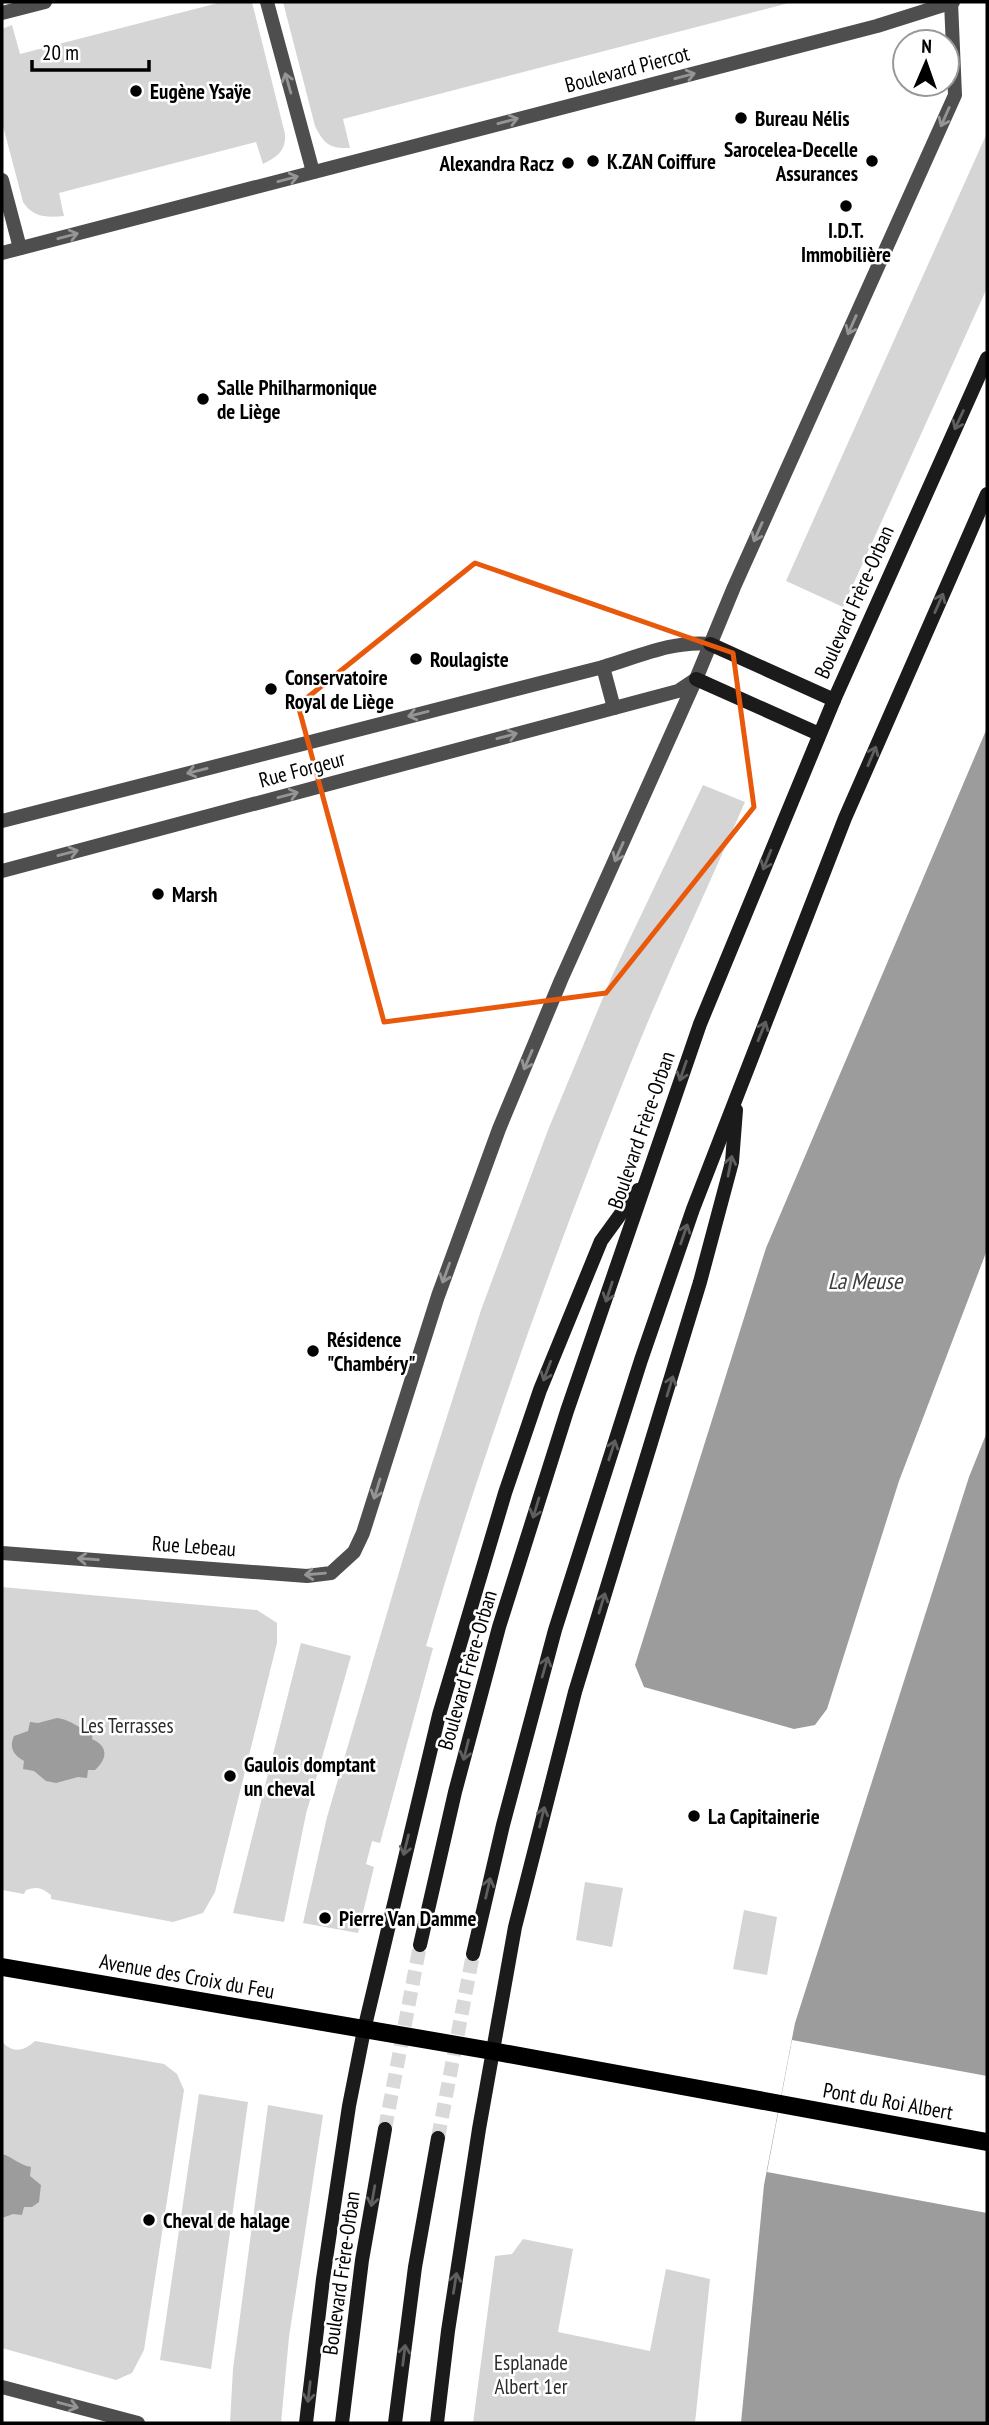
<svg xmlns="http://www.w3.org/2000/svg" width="989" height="2425" viewBox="0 0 989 2425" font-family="'PT Sans Narrow',sans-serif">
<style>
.green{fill:#d5d5d5}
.water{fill:#9c9c9c}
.pier{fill:#fff}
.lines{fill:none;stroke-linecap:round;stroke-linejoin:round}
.secondary-tunnel{stroke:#d9d9d9;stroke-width:14;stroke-dasharray:14 7;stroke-linecap:butt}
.minor{stroke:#4e4e4e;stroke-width:14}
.tertiary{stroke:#4e4e4e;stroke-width:14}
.secondary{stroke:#1b1b1b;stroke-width:14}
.primary{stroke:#000;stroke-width:18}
.oneway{stroke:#959595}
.oneway2{stroke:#5f5f5f}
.marked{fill:none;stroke:#e8590c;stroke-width:5;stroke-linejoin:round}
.poi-dot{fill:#000;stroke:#fff;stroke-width:2.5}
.labels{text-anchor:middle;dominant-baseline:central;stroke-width:5;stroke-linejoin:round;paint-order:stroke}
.street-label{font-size:21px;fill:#000;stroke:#fff}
.poi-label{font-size:21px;font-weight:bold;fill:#000;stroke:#fff;text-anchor:start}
.park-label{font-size:21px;fill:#2c2c2c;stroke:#fff}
.water-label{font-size:23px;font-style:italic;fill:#3d3d3d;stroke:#fff}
</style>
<rect width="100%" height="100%" fill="#fff"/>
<!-- green -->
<g class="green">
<path d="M222 2H252L285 134C286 151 277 157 263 164L256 142 59 193 64 216C46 218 33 217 23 202L2 122V29L12 25 20 54Z"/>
<path d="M283 2H793L343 119 350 148C330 149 324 144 315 126Z"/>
<polygon points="987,133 987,288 843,607 786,581"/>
<path d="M703 785 745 802C706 892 664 980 628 1070 552 1259 483 1451 426 1646L433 1648 380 1843 372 1841 366 1864 374 1867 358 1933 303 1923 327 1817 420 1501 481 1310 548 1130 612 976Z"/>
<path d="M2 1587 257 1610 277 1623V1643L215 1892 203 1913 173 1922 51 1899V1895C42 1888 37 1886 26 1890L24 1894 2 1890Z"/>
<polygon points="301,1643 351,1656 306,1814 284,1922 233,1913"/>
<polygon points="585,1882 623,1888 612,1947 576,1940"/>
<polygon points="744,1910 777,1917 767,1975 733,1969"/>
<path d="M35 2041 164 2064 177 2074 184 2090 144 2350 132 2373 116 2380 2 2348V2042C13 2053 23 2052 35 2041Z"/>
<polygon points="199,2094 248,2102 211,2369 160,2360"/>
<polygon points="268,2105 323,2115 289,2337 281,2423 230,2423 233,2369"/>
<polygon points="523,2239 573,2249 558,2332 650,2351 666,2269 710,2279 695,2423 473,2423 495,2256 512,2254"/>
</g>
<!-- water -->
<g class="water">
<polygon points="987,728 987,1250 899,1481 827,1709 815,1725 794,1729 644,1687 635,1665 766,1248"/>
<polygon points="987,1432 987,2423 741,2423 764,2185 795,2023 969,1477"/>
<path d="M57 1718C73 1720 79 1730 93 1732L92 1739C108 1746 108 1758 95 1770H88L87 1778 78 1777 56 1783 46 1781 34 1771 23 1769 24 1761C13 1755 9 1747 14 1736L28 1731 30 1722 38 1723Z"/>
<path d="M2 2154C13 2157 19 2165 31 2167L30 2176 41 2185 39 2202 32 2207H24L22 2215 13 2214 2 2218Z"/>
</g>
<!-- pier -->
<polygon class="pier" points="792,2040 987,2076 987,2213 767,2172"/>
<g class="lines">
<!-- secondary-tunnel -->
<g class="secondary-tunnel">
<polyline points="385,2129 420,1945"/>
<polyline points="438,2138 473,1954"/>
</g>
<!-- minor -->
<g class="minor">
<polyline points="603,667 614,708"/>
<path d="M2 821 603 667C637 657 674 640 710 644"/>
<polyline points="2,871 678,691 696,679"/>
<polyline points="2,1553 307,1576 331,1573 354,1552 363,1533 438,1296 499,1129 561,980 696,679 734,587 955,95 951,2"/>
<polyline points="2,2387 138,2423"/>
</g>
<!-- tertiary -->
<g class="tertiary">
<polyline points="267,2 313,172"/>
<polyline points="2,13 45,2"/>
<polyline points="2,180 20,248"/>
<polyline points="2,253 877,26 953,2"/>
</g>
<!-- secondary -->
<g class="secondary">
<polyline points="710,644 834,700"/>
<polyline points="696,679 819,734"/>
<polyline points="420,1945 455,1792 499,1627 567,1411 700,1024 834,700 987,358"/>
<polyline points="473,1954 503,1825 555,1630 641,1360 693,1209 845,818 987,494"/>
<polyline points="306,2423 323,2279 349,2106 364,2030 439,1715 505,1493 540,1390 601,1241 638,1190"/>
<polyline points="342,2423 362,2260 385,2129"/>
<polyline points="395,2423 415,2267 438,2138"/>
<polyline points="437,2423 448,2331 479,2129 515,1927 575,1692 700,1282 732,1162 736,1110"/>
</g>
<!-- primary -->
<polyline class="primary" points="2,1967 492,2051 987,2142"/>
</g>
<!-- one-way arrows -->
<defs><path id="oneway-shaft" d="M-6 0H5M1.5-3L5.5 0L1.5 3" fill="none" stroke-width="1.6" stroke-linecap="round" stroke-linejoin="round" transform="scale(1.75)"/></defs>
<g class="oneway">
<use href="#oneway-shaft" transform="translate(685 76) rotate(-15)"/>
<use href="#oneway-shaft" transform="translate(288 83) rotate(-106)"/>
<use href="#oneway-shaft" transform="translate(945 117) rotate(114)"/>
<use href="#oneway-shaft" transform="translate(508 121) rotate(-15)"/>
<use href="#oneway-shaft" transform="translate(288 179) rotate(-15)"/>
<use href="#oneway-shaft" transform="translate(68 236) rotate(-15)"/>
<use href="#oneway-shaft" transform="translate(852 325) rotate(114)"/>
<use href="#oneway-shaft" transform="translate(758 532) rotate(114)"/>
<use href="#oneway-shaft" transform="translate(418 714) rotate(166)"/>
<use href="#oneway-shaft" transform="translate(507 736) rotate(-15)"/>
<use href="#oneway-shaft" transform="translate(197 771) rotate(166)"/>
<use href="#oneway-shaft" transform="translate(288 795) rotate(-15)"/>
<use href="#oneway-shaft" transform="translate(619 852) rotate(114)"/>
<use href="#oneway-shaft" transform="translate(68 853) rotate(-15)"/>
<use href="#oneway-shaft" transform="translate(528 1060) rotate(113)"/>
<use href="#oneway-shaft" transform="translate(446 1273) rotate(110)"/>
<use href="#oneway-shaft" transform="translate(377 1489) rotate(107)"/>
<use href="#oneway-shaft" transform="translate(88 1559) rotate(-176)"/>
<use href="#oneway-shaft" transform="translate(315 1574) rotate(175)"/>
<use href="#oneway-shaft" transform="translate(68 2405) rotate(15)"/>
</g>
<g class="oneway2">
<use href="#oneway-shaft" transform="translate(959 420) rotate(115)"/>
<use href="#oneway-shaft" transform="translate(939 603) rotate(-66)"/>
<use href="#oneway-shaft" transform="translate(872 756) rotate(-67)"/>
<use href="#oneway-shaft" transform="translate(767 860) rotate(112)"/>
<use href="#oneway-shaft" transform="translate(762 1031) rotate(-68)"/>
<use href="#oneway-shaft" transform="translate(683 1071) rotate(109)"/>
<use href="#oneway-shaft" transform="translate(730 1166) rotate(-79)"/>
<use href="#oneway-shaft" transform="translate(684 1234) rotate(-71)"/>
<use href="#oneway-shaft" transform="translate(609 1292) rotate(108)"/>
<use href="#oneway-shaft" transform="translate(547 1371) rotate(111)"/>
<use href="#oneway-shaft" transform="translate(670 1386) rotate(-73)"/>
<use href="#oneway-shaft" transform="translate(612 1450) rotate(-72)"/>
<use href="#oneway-shaft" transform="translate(536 1508) rotate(107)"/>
<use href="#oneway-shaft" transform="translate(602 1603) rotate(-73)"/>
<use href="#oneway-shaft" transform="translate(545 1667) rotate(-74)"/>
<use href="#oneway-shaft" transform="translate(466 1750) rotate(104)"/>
<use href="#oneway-shaft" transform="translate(542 1817) rotate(-76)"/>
<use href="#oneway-shaft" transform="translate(406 1845) rotate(104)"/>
<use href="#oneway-shaft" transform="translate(488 1888) rotate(-77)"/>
<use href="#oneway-shaft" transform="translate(373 2196) rotate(100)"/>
<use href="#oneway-shaft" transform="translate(455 2283) rotate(-81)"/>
<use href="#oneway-shaft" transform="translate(404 2355) rotate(-83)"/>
<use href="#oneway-shaft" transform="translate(309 2392) rotate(97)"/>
</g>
<!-- marked area -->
<path class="marked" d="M475 563 733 653 754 807 606 993 384 1022 298 705Z"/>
<!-- markers -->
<g class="poi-dot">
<circle cx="136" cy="91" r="7"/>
<circle cx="741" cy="118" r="7"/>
<circle cx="593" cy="161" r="7"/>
<circle cx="872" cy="161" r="7"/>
<circle cx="568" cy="163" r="7"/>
<circle cx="846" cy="206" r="7"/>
<circle cx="203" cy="399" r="7"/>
<circle cx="416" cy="659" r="7"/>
<circle cx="271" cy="689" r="7"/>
<circle cx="158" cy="894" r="7"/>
<circle cx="313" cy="1351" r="7"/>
<circle cx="230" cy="1776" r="7"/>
<circle cx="694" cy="1816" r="7"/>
<circle cx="325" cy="1918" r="7"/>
<circle cx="149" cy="2220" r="7"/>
</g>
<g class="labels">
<!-- street labels -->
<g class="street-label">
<text transform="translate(627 69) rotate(-15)">Boulevard Piercot</text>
<text transform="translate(854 602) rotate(-66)">Boulevard Frère-Orban</text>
<text transform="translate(302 769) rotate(-15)">Rue Forgeur</text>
<text transform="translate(641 1130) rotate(-71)">Boulevard Frère-Orban</text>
<text transform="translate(194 1546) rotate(4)">Rue Lebeau</text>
<text transform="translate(467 1670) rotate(-74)">Boulevard Frère-Orban</text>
<text transform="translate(187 1976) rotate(10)">Avenue des Croix du Feu</text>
<text transform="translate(888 2101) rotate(10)">Pont du Roi Albert</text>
<text transform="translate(341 2273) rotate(-82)">Boulevard Frère-Orban</text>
</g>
<!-- poi labels -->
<g class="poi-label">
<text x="150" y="91">Eugène Ysaÿe</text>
<text x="755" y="118">Bureau Nélis</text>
<text x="858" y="149" text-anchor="end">Sarocelea-Decelle<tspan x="858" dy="24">Assurances</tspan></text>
<text x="607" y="161">K.ZAN Coiffure</text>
<text x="554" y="163" text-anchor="end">Alexandra Racz</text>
<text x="846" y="230" text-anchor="middle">I.D.T.<tspan x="846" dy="24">Immobilière</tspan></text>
<text x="217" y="387">Salle Philharmonique<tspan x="217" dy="24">de Liège</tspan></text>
<text x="430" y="659">Roulagiste</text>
<text x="285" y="677">Conservatoire<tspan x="285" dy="24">Royal de Liège</tspan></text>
<text x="172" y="894">Marsh</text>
<text x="327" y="1339">Résidence<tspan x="327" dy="24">"Chambéry"</tspan></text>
<text x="244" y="1764">Gaulois domptant<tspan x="244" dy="24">un cheval</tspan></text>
<text x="708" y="1816">La Capitainerie</text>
<text x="339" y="1918">Pierre Van Damme</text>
<text x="163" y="2220">Cheval de halage</text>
</g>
<!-- park labels -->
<g class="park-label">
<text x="127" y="1725">Les Terrasses</text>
<text x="531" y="2362">Esplanade<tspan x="531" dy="24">Albert 1er</tspan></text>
</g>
<!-- water labels -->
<g class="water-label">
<text x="865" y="1280">La Meuse</text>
</g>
</g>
<!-- border -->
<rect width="989" height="2425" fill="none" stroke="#000000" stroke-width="7"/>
<!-- north arrow -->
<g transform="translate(926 63) rotate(2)"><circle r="33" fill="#ffffff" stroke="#999999" stroke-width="2"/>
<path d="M0-5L12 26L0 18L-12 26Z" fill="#000000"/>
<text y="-10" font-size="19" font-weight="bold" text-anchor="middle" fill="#000000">N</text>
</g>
<!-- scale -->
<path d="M32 60v10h117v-10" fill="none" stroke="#000000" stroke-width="3.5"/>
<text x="42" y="60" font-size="21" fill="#000000" stroke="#ffffff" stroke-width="5" paint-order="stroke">20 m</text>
</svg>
